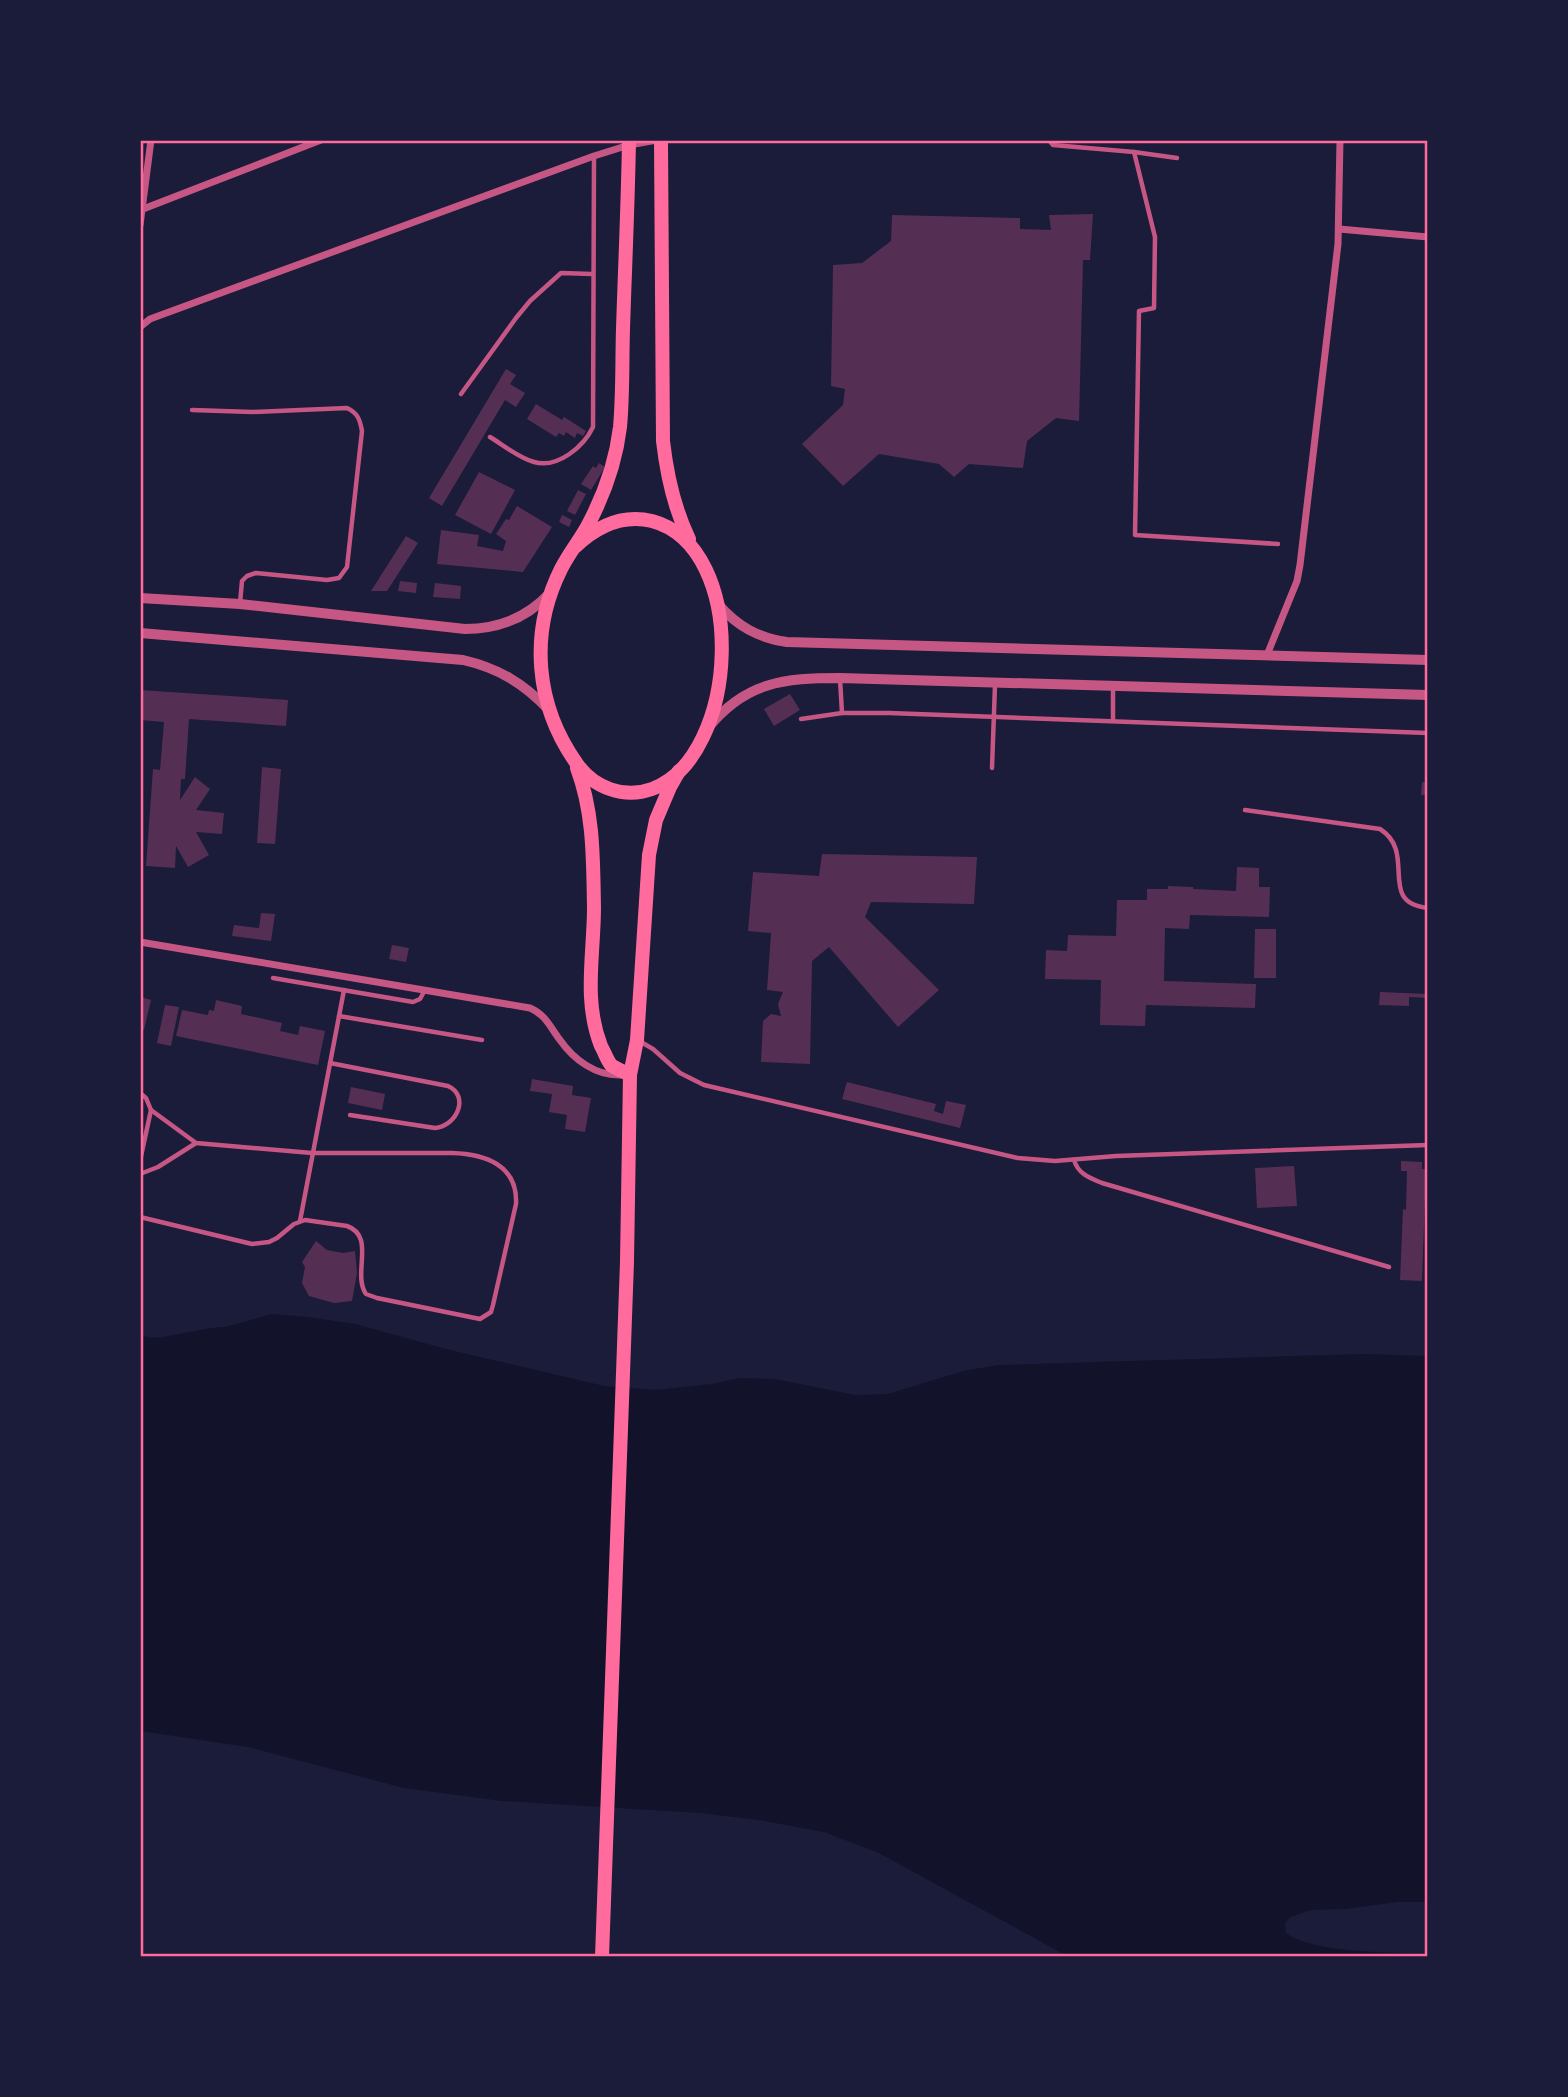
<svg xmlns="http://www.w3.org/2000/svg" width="1568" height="2097" viewBox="0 0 1568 2097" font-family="Cabin,sans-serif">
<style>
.water{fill:#12122b}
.building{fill:#542f53}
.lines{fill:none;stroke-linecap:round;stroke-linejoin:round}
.service{stroke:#c65784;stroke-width:4.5}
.minor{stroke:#c65784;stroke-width:7}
.tertiary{stroke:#c65784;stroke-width:10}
.primary{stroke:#ff6b9d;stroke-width:14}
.neatline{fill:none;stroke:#ff6b9d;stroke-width:2.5}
</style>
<rect width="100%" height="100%" fill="#1b1b3a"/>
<!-- water -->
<path class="water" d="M272 1314 307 1317 355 1324 446 1349 604 1386 656 1390 712 1384 739 1378 775 1379 855 1395 888 1394 963 1371 999 1365 1363 1354 1428 1356V1902H1397L1345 1909 1311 1910 1290 1917 1285 1924 1286 1933C1314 1954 1392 1952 1428 1954V1957H1069L877 1852 824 1832 759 1820 701 1813 502 1801 404 1788 248 1747 140 1731V1336L158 1338 211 1328 225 1327Z"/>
<!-- building -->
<g class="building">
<polygon points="1093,214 1090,260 1083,260 1079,421 1056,418 1027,441 1023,468 969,464 954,477 939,464 879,454 843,486 802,444 843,405 845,389 831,386 833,265 862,263 891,241 892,215 1020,218 1020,229 1051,230 1049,215"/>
<polygon points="506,369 516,375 510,384 525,393 516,407 505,400 442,506 429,498"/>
<polygon points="536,404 562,420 564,417 586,431 583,436 577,433 575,438 566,432 564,436 559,433 556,437 527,419"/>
<polygon points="599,463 605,467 591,490 581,484 593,466 596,468"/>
<polygon points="479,472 515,490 491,534 455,515"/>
<polygon points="578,490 586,494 575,515 567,511"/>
<polygon points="517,506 552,527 523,572 437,564 441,530 479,535 477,546 503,551 506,541 496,534 506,519 509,520"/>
<polygon points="562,515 572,520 569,527 559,522"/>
<polygon points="406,536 418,543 387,591 371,591"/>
<polygon points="400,581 417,583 416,593 398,591"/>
<polygon points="435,583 461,586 460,599 433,597"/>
<polygon points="140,690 288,700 286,726 189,719 185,779 181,779 180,800 195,777 210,789 196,810 224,813 222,834 196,832 209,855 188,867 176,846 175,868 146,866 153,769 160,770 164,722 140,720"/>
<polygon points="790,694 800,710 774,726 764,709"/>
<polygon points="262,767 281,769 275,844 257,843"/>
<polygon points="1422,782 1428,783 1428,795 1421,795"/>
<polygon points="822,854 977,857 974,904 871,902 865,917 939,990 898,1027 829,947 812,961 810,1064 761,1062 763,1021 771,1014 781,1016 778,1004 783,992 767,990 771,933 748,931 753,872 819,876"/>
<polygon points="1237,867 1259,868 1259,887 1270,887 1269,917 1190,915 1189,929 1165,928 1164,981 1256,984 1255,1008 1146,1005 1145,1026 1100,1025 1101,980 1045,979 1046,950 1067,951 1068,935 1116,936 1117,900 1147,900 1147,889 1168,889 1168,886 1193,887 1193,889 1236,891"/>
<polygon points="261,913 275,914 271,941 232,936 234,925 259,928"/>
<polygon points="1255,929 1276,929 1276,978 1254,978"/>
<polygon points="392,945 409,948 406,962 389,959"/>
<polygon points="1380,992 1428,994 1428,998 1409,997 1409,1006 1379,1005"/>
<polygon points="141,997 151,1000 144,1030 140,1029"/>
<polygon points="216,1000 242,1006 241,1014 282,1023 280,1031 298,1035 300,1026 325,1031 318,1065 176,1036 182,1010 208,1015 209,1010 214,1011"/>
<polygon points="165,1005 179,1007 171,1046 157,1043"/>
<polygon points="532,1079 573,1086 572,1095 591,1098 585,1132 565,1129 567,1115 549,1112 552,1094 530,1091"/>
<polygon points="847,1082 936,1104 934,1111 943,1114 946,1101 966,1105 960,1128 842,1099"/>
<polygon points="351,1087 385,1094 382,1110 348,1103"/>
<polygon points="1401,1161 1422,1162 1422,1169 1426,1169 1422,1281 1400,1280 1403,1209 1406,1210 1407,1171 1401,1171"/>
<polygon points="1294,1166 1297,1206 1257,1208 1255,1168"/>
<polygon points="316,1241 327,1250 343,1253 355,1251 357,1273 352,1301 334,1303 309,1296 302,1283 305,1267 302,1262"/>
</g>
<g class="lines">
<!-- service -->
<g class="service">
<polyline points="1049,140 1053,145 1134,152 1177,158"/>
<polyline points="1134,152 1155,237 1154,308 1139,311 1135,535 1278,544"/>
<polyline points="461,394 516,318 530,301 561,273 592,274"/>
<path d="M192 410 252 412 347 408C358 413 360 420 362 431L347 567 339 578 327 580 256 573 247 576 242 581 240 603"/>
<path d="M490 437C503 445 519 458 534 462 558 469 584 446 593 427L594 157"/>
<polyline points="840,679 842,713"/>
<polyline points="1113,687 1113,721"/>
<polyline points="801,719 842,713 889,713 1428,733"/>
<polyline points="992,768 995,685"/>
<path d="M1245 810 1380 829C1418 853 1376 903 1428 908"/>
<polyline points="273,978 413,1002 420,999 425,990"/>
<polyline points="339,1016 482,1040"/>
<polyline points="641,1042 653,1049 680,1073 704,1085 1018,1158 1055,1161 1116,1156 1428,1145"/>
<path d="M330 1063 448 1086C470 1096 457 1126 435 1128L350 1115"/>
<polyline points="140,1093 146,1098 151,1110 140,1161"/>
<path d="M1074 1160C1078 1174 1090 1178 1102 1183L1389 1267"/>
<polyline points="140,1174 158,1167 196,1143"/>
<path d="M140 1217 252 1244 269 1242 277 1238 294 1224 305 1220 347 1226C376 1236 352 1274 366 1294L377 1298 480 1319 491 1312 493 1305 516 1204C518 1165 485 1154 452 1153H312L196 1143 151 1110"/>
<polyline points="300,1221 344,990"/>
</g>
<!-- minor -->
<g class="minor">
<polyline points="143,209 321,140"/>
<polyline points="140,225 151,140"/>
<polyline points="1339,229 1428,237"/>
<polyline points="140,327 150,319 594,156 629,145 657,140"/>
<polyline points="1267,655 1297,581 1300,565 1338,244 1340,140"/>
<path d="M140 942 530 1008C546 1015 550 1027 560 1040 574 1060 596 1076 621 1075"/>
</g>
<!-- tertiary -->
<g class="tertiary">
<path d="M140 598 240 604 465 629C499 629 527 618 550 593"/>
<path d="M718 604C737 626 758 638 787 642L1428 660"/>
<path d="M140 633 463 660C498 668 523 683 548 709"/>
<path d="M708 728C745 682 784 678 840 678L1428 695"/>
</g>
<!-- primary -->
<g class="primary">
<path d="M661 140 663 441C667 476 674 508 689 539"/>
<path d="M575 547C597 526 622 514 652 521 750 547 740 757 652 789 624 799 594 788 577 764 535 705 529 633 561 569 569 553 580 540 588 525 604 495 616 461 620 427 623 395 622 361 623 329 625 266 628 203 629 140"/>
<path d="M577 768C594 813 593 860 594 907 594 955 583 1000 601 1046 604 1051 607 1060 611 1065 616 1069 625 1072 630 1075"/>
<polyline points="602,1957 627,1262 630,1075 637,1040 649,855 656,820 670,787 679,771"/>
</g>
</g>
<!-- border -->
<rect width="1568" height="2097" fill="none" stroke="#1b1b3a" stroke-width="284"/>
<rect x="142" y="142" width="1284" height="1813" class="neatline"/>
</svg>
